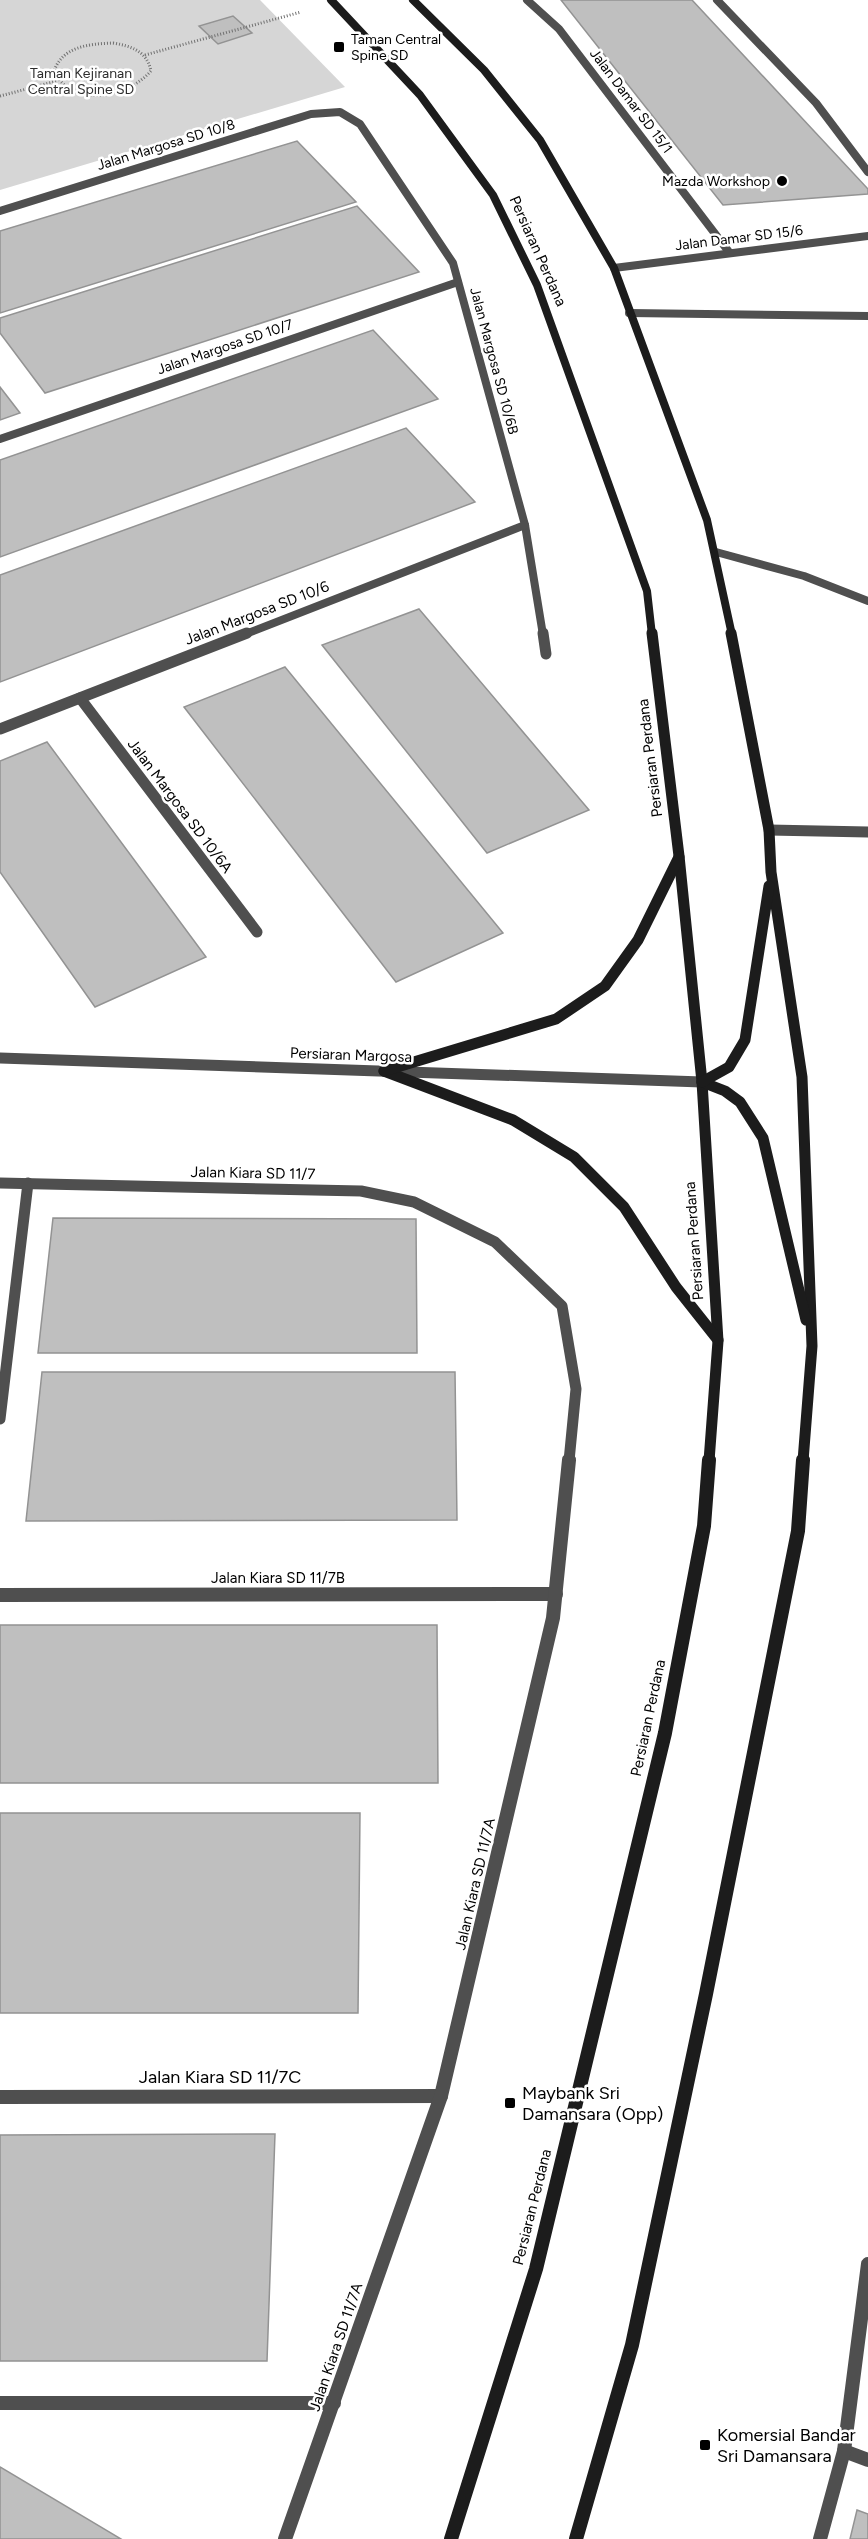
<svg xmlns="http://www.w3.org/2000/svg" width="868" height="2539" viewBox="0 0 868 2539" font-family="Figtree,sans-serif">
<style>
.green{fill:#d6d6d6}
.building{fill:#bfbfbf;stroke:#939393;stroke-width:1.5}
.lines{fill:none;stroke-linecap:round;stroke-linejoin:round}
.path{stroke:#717171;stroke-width:3;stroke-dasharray:1 2;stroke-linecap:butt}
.service-far2{stroke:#4f4f4f;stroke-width:8}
.service-far1{stroke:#4f4f4f;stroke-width:11}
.service{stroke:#4f4f4f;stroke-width:14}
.minor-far2{stroke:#4f4f4f;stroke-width:8}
.minor-far1{stroke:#4f4f4f;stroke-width:11}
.minor{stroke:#4f4f4f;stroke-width:14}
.tertiary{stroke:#4f4f4f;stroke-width:11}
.secondary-far2{stroke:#1c1c1c;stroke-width:8}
.secondary-far1{stroke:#1c1c1c;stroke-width:11}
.secondary{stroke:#1c1c1c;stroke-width:14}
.poi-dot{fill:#000;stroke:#fff;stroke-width:2}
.labels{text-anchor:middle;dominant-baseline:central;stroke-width:5;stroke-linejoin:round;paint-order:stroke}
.far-poi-label{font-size:14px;fill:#000;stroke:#fff;text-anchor:start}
.far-park-label{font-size:14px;fill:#2d2d2d;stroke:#fff}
.far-street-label{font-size:14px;fill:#000;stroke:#fff}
.street-label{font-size:15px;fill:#000;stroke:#fff}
.near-street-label{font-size:18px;fill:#000;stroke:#fff}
.near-poi-label{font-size:18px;fill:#000;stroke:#fff;text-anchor:start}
</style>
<rect width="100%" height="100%" fill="#fff"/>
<!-- green -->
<polygon class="green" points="0,0 260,0 345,87 0,190"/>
<!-- building -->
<g class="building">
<polygon points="561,0 692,0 868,189 868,194 723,205"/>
<polygon points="233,16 252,33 218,44 199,26"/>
<polygon points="297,141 356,202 0,313 0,231"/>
<polygon points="357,206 419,272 45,393 0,333 0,318"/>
<polygon points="373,330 438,399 0,557 0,460"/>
<polygon points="0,387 20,413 0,420"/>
<polygon points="406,428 475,502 0,682 0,575"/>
<polygon points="419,609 589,810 487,853 322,645"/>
<polygon points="285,667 503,933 396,982 184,707"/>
<polygon points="47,742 206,957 95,1007 0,872 0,761"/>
<polygon points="53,1218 416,1219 417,1353 38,1353"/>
<polygon points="42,1372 455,1372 457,1520 26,1521"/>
<polygon points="0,1625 437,1625 438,1783 0,1783"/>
<polygon points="0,1813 360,1813 358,2013 0,2013"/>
<polygon points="275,2134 267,2361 0,2361 0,2135"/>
<polygon points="0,2467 121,2539 0,2539"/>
<polygon points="857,2510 868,2514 868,2539 850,2539"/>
</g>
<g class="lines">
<!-- path -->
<g class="path">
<path d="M113 43C131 46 147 51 151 71 127 98 72 109 54 71 63 46 89 44 113 43Z"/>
<polyline points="145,55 301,12"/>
<polyline points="0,96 57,81"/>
</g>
<!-- service-far2 -->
<g class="service-far2">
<polyline points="717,0 816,103 868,172"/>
<polyline points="629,313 868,316"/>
<polyline points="716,552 804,576 868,601"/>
</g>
<!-- service-far1 -->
<polyline class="service-far1" points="0,1419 28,1183"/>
<!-- service -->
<g class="service">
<polyline points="0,2403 334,2403"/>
<polyline points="844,2451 868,2460"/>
</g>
<!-- minor-far2 -->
<g class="minor-far2">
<polyline points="527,0 559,29 729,252"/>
<polyline points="0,211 311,114 340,112 360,124 453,263 525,525 543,635"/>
<polyline points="614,268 868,236"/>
<polyline points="0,439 458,282"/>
<polyline points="243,635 525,525"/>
</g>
<!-- minor-far1 -->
<g class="minor-far1">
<polyline points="543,633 546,654"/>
<polyline points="80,698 257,932"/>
<polyline points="0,729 247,633"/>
<polyline points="769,830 868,832"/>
<polyline points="0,1183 361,1191 414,1202 495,1242 562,1306 576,1389 569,1461"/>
</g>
<!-- minor -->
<g class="minor">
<polyline points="0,1595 556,1594"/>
<polyline points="0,2097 441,2096"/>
<polyline points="285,2539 441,2096 553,1618 569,1460"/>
<polyline points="820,2539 844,2451 868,2264"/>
</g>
<!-- tertiary -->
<polyline class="tertiary" points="0,1058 702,1082"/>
<!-- secondary-far2 -->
<g class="secondary-far2">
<polyline points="331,0 420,95 493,195 537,285 647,591 652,635"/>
<polyline points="413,0 484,70 540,140 614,268 707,520 732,635"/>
</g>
<!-- secondary-far1 -->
<g class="secondary-far1">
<polyline points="652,633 679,856 702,1082 718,1341 709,1461"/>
<polyline points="731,633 769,830 771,872 802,1077 812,1346 803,1461"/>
<polyline points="384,1071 513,1120 574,1157 624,1207 676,1287 718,1340"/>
<polyline points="384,1071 556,1019 605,986 638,940 679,857"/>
<polyline points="702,1082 725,1091 740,1102 763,1138 806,1320"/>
<polyline points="702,1082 729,1067 745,1040 769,886"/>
</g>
<!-- secondary -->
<g class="secondary">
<polyline points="451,2539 536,2269 665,1733 704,1526 709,1460"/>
<polyline points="576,2539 632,2345 706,1994 798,1531 803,1460"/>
</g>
</g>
<!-- markers -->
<g class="poi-dot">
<rect x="333" y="41" width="12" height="12" rx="3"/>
<circle cx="782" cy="181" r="6"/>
<rect x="504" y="2097" width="12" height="12" rx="3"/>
<rect x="699" y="2439" width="12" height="12" rx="3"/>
</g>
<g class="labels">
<!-- far-poi labels -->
<g class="far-poi-label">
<text x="351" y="39">Taman Central<tspan x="351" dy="16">Spine SD</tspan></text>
<text x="770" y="181" text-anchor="end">Mazda Workshop</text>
</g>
<!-- far-park labels -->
<g class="far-park-label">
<text x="81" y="73">Taman Kejiranan<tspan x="81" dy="16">Central Spine SD</tspan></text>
</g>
<!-- far-street labels -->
<g class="far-street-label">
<text transform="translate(631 101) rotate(53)">Jalan Damar SD 15/1</text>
<text transform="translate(166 145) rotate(-17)">Jalan Margosa SD 10/8</text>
<text transform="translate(739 238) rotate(-7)">Jalan Damar SD 15/6</text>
<text transform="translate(225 347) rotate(-19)">Jalan Margosa SD 10/7</text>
<text transform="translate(494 361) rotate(75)">Jalan Margosa SD 10/6B</text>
</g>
<!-- street labels -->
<g class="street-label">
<text transform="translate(538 251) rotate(66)">Persiaran Perdana</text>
<text transform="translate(257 613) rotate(-21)">Jalan Margosa SD 10/6</text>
<text transform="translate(650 758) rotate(-97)">Persiaran Perdana</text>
<text transform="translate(180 806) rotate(53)">Jalan Margosa SD 10/6A</text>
<text transform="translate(351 1055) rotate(2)">Persiaran Margosa</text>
<text transform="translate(253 1173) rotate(1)">Jalan Kiara SD 11/7</text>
<text transform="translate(694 1241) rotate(-94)">Persiaran Perdana</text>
<text x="278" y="1578">Jalan Kiara SD 11/7B</text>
<text transform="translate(648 1718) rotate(-78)">Persiaran Perdana</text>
<text transform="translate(475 1884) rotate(-77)">Jalan Kiara SD 11/7A</text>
<text transform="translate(532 2207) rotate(-76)">Persiaran Perdana</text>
<text transform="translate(336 2347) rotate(-71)">Jalan Kiara SD 11/7A</text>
</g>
<!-- near-street labels -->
<g class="near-street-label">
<text x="220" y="2077">Jalan Kiara SD 11/7C</text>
</g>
<!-- near-poi labels -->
<g class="near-poi-label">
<text x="522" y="2093">Maybank Sri<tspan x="522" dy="21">Damansara (Opp)</tspan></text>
<text x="717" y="2435">Komersial Bandar<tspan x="717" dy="21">Sri Damansara</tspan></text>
</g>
</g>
</svg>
